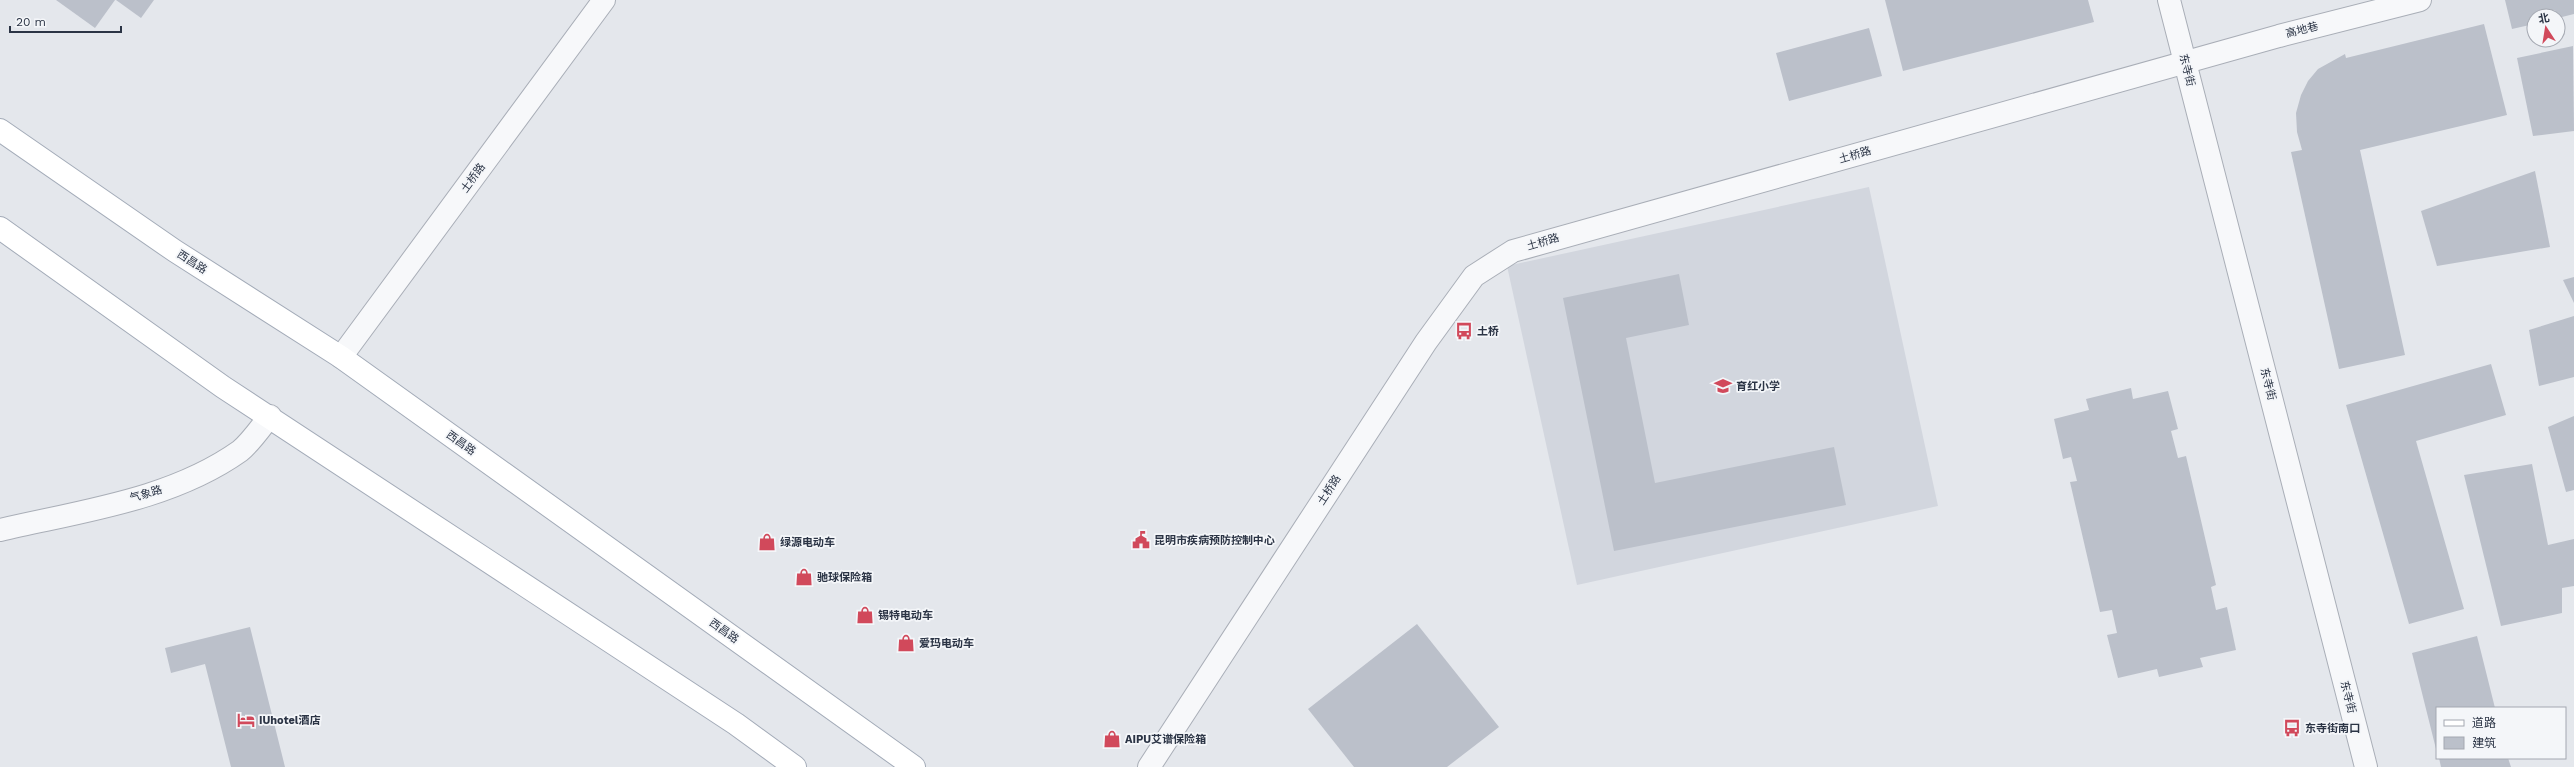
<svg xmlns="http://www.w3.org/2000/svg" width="2574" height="767" viewBox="0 0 2574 767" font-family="'Work Sans','Noto Sans SC',sans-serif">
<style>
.built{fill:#d2d6de}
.building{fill:#bbc0ca}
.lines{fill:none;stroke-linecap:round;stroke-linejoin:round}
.minor-casing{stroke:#a9aeb7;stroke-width:24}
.major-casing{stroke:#a3abb8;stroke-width:24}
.minor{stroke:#f7f8fa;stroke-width:22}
.major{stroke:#fff;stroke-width:22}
.labels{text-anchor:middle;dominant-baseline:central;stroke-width:3.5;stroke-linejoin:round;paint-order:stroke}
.street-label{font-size:11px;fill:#2b3445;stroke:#f4f6f9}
.poi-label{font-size:11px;font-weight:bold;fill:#2b3445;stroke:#f4f6f9;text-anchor:start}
</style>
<rect width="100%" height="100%" fill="#e4e7ec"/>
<!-- built -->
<polygon class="built" points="1869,187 1938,506 1577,585 1507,266"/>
<!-- building -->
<g class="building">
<polygon points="56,0 115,0 95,28"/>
<polygon points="116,0 154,0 141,18"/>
<polygon points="1885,0 2088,0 2094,22 1903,71"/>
<polygon points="2505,0 2574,0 2574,14 2558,18 2558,16 2534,16 2534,24 2512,29"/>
<polygon points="2484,24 2507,115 2360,150 2405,355 2339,369 2291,152 2302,150 2297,132 2296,113 2301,95 2308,81 2318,69 2345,54 2346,58"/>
<polygon points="1869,28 1882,76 1789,101 1776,53"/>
<polygon points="2573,46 2574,131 2533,136 2517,58"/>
<polygon points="2535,171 2550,247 2437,266 2421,211"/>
<polygon points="1679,274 1689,325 1626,338 1655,483 1834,447 1846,505 1614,551 1563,298"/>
<polygon points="2574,277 2574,303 2563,280"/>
<polygon points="2574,316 2574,377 2539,386 2529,330"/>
<polygon points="2491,364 2506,415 2416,441 2464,609 2409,624 2346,405"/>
<polygon points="2131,388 2133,399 2168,391 2178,429 2171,431 2178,458 2186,456 2216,585 2211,587 2216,610 2227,607 2236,650 2200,658 2203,667 2159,677 2157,669 2118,678 2107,635 2117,633 2112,610 2100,612 2070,482 2077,481 2071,457 2063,459 2054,419 2089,410 2086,399"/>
<polygon points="2574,416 2574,490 2566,492 2548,427"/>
<polygon points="2532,464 2548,545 2574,539 2574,586 2562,588 2562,613 2501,626 2464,475"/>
<polygon points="1417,624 1499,727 1447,767 1354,767 1308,709"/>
<polygon points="250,627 285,767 231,767 205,664 171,673 165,648"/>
<polygon points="2477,636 2495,708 2437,708 2436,749 2412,653"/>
<polygon points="2439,758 2508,758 2511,767 2441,767"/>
</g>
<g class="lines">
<!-- minor casing -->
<g class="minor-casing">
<g id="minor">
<polyline points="2169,0 2366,767"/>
<polyline points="341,357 604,0"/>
<path d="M0 530C81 511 171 500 240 451 251 442 261 427 270 416"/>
<polyline points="1149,767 1426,342 1474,276 1513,251 2279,36 2420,0"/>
</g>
</g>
<!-- major casing -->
<g class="major-casing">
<g id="major">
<polyline points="0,130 175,251 341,357 914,767"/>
<polyline points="0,228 223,387 736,724 795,767"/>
</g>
</g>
<!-- minor -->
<use href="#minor" class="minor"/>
<!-- major -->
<use href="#major" class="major"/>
</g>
<!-- icons -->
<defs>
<g id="bus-bare" transform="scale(1.38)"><path d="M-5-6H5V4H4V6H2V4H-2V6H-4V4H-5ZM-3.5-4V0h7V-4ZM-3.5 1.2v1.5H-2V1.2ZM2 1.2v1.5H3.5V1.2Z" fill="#d1495b" stroke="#f4f6f9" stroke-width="2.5" paint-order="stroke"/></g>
<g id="school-bare" transform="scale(1.38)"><path d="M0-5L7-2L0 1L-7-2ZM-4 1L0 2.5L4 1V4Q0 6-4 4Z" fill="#d1495b" stroke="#f4f6f9" stroke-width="2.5" paint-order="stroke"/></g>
<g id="civic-bare" transform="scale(1.38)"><path d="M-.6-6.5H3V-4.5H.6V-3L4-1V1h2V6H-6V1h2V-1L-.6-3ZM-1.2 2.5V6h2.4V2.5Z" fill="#d1495b" stroke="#f4f6f9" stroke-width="2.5" paint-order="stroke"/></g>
<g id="shop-bare" transform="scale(1.38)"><path d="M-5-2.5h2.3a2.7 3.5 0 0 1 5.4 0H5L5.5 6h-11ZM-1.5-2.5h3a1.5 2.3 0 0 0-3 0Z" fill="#d1495b" stroke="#f4f6f9" stroke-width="2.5" paint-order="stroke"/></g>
<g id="hotel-bare" transform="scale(1.38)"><path d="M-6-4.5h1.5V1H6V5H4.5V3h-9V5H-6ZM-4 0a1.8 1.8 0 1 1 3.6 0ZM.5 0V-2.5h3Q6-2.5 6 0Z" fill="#d1495b" stroke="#f4f6f9" stroke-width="2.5" paint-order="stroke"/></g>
</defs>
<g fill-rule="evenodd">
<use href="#bus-bare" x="1464" y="331"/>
<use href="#school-bare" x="1723" y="386"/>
<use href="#civic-bare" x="1141" y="540"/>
<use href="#shop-bare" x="767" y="542"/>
<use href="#shop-bare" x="804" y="577"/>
<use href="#shop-bare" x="865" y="615"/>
<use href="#shop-bare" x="906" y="643"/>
<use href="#hotel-bare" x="246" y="720"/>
<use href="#bus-bare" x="2292" y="728"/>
<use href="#shop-bare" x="1112" y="739"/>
</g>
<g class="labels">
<!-- street labels -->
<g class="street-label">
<text transform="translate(2302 30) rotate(-14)">高地巷</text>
<text transform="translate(2187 70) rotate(76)">东寺街</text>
<text transform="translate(1855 155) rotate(-16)">土桥路</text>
<text transform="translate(473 178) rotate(-54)">土桥路</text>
<text transform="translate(1543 242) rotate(-16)">土桥路</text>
<text transform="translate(192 262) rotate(33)">西昌路</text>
<text transform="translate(2268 384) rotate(76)">东寺街</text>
<text transform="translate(461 443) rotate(36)">西昌路</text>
<text transform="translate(1329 490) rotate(-57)">土桥路</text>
<text transform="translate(146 494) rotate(-16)">气象路</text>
<text transform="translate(724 631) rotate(36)">西昌路</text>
<text transform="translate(2348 697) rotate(76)">东寺街</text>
</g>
<!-- poi labels -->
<g class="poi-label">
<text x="1477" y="331">土桥</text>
<text x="1736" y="386">育红小学</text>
<text x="1154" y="540">昆明市疾病预防控制中心</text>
<text x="780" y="542">绿源电动车</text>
<text x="817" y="577">驰球保险箱</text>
<text x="878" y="615">锡特电动车</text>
<text x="919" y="643">爱玛电动车</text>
<text x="259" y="720">IUhotel酒店</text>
<text x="2305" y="728">东寺街南口</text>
<text x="1125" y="739">AIPU艾谱保险箱</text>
</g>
</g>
<!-- legend -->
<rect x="2436" y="707" width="130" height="52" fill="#f4f6f9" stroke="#a4a8b1"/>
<rect x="2444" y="720" width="20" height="6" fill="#ffffff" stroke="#a4a8b1"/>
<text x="2472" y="727" font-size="12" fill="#2b3445">道路</text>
<rect x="2444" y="737" width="20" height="12" fill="#bbc0ca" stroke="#a4a8b1"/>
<text x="2472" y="747" font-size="12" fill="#2b3445">建筑</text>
<!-- north arrow -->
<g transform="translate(2546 28) rotate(348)"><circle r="19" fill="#f4f6f9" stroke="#a4a8b1"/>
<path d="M0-3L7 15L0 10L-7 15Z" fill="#d1495b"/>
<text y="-6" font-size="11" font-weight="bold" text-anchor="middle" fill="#2b3445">北</text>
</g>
<!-- scale -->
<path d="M10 26v6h111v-6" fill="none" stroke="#2b3445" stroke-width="2"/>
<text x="16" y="26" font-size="12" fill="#2b3445" stroke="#f4f6f9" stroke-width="3" paint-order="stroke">20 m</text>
</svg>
